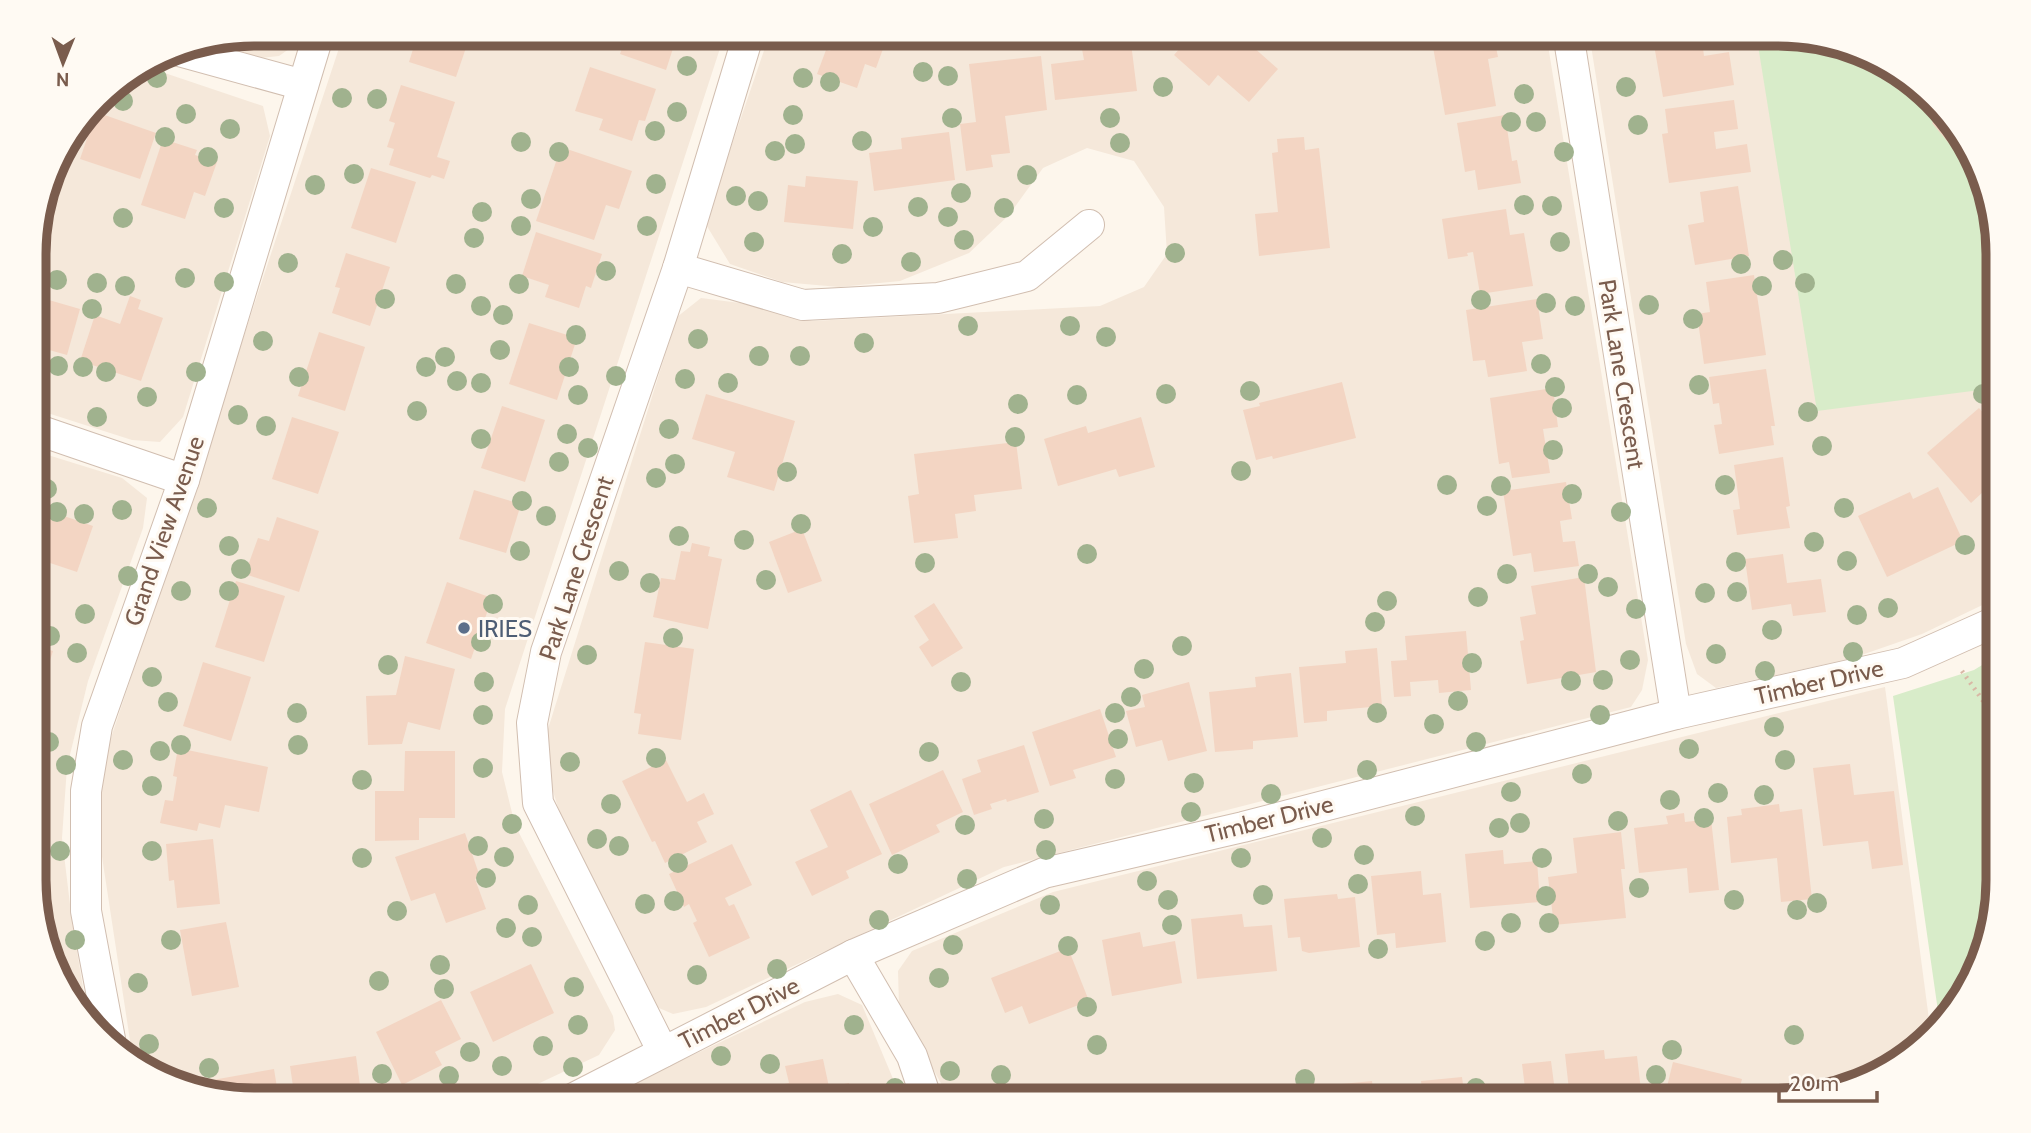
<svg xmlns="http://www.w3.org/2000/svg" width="2031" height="1133" viewBox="0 0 2031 1133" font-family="Cabin,sans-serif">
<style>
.residential{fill:#f5e8da}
.green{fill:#d8ecc9}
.building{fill:#f3d5c3}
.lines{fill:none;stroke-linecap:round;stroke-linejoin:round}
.minor-casing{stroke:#d1beb0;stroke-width:32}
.path{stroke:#d9b8a5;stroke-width:4.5;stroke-dasharray:2 5;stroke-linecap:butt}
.minor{stroke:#fff;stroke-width:30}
.tree{fill:#a0b28e}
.service-dot{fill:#5c6f8a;stroke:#fffaf3;stroke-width:2.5}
.labels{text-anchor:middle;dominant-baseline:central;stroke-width:6;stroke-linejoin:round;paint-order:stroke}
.street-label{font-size:24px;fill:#7a5c4d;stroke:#fffaf3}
.service-label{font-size:24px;fill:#4e5e75;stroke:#fffaf3;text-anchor:start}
.rim{fill:none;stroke:#7a5c4d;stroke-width:9}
</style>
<rect width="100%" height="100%" fill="#fdf6ec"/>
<!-- residential -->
<g class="residential">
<polygon points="254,33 302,33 299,42 279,56 260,58 212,41"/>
<polygon points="344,33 725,33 505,709 502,772 515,825 613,1016 615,1030 599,1055 504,1100 253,1100 144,1070 133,1060 99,837 101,788 110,741"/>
<polygon points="770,33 1546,33 1648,660 1642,690 1631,707 1004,867 706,1007 673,1014 652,1005 561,817 548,775 548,729 677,317 701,298 740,303 812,321 1100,306 1144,287 1167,254 1164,207 1134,161 1087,148 1043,168 1009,215 969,253 900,281 839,287 782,282 730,264 705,223"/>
<polygon points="1589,33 1778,33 1887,63 1961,132 1997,239 1997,598 1922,634 1850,659 1716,688 1697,674 1686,644"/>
<polygon points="144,66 263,106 270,136 183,417 160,442 132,440 35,409 35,225 56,156 108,88"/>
<polygon points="35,451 122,478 147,498 143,528 88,681 67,767 62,838 72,921 88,1018 71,1002 35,908"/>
<polygon points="1885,687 1930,1027 1888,1070 1791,1099 950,1100 899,1006 898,971 912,951 1053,892"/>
<polygon points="838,994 862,1005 902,1100 598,1100 805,1002"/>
</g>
<!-- green -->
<g class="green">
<polygon points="1756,33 1778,33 1864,56 1916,90 1961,132 1997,239 1997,354 1980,390 1817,411"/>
<polygon points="1997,656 1997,893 1968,989 1939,1018 1893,696 1974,670"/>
</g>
<!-- building -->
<g class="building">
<polygon points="418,33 471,33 456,77 409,62"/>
<polygon points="627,33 678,33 666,70 620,54"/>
<polygon points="836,33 904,33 901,43 887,38 876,68 865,64 857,88 817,74 826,50 830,51"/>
<polygon points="1193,33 1245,33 1242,37 1278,69 1249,102 1218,75 1209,86 1174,55"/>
<polygon points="1652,33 1701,33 1704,56 1729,52 1734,85 1663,97"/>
<polygon points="1494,37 1498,57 1488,59 1496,106 1445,115 1433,47"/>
<polygon points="1131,43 1137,91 1055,100 1051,64 1084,60 1082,49"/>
<polygon points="1041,56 1047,110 1005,116 1010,153 991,155 993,167 966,171 960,124 976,122 969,64"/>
<polygon points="590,67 656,89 645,121 639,120 632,141 599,130 603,119 575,111"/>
<polygon points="401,85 455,102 437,157 450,161 444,179 432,175 430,178 389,165 394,149 387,147 395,123 389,121"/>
<polygon points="1734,100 1738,129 1714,132 1716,149 1747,144 1751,172 1669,183 1662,134 1668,133 1665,109"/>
<polygon points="96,112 156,133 140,179 80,159"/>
<polygon points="1942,114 1961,132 1966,146 1957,153 1932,123"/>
<polygon points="1505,115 1512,161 1517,160 1521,183 1478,190 1475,170 1465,172 1457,123"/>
<polygon points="949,132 955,180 874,191 869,153 902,149 901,138"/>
<polygon points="1304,137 1305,150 1319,148 1330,248 1259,256 1255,214 1278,212 1272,153 1278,152 1277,139"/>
<polygon points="163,139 197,150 195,155 217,162 205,196 194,192 185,219 141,205"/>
<polygon points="561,147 632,171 619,209 606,205 594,240 536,221"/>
<polygon points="371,168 416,182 396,243 351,228"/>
<polygon points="806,176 858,181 853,229 784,222 788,185 805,187"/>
<polygon points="1738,186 1749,256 1695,265 1688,225 1704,222 1700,192"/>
<polygon points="1506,209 1510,235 1524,233 1533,286 1480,294 1473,252 1467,253 1468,256 1448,259 1442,219"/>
<polygon points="536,232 602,254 591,288 586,286 579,308 545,297 549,285 522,276"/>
<polygon points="346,253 390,267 370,326 332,313 340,288 335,287"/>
<polygon points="1754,275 1766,355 1704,364 1697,314 1710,312 1706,282"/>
<polygon points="35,296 80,309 67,355 35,346"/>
<polygon points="130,296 141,300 138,309 163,318 141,381 80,361 95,315 120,324"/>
<polygon points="1537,299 1543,339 1522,342 1527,371 1488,377 1485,360 1473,361 1466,310"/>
<polygon points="529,323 577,338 557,400 509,384"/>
<polygon points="319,332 365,347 345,411 298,396"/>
<polygon points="1766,369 1775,426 1771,426 1774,445 1719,454 1714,425 1722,424 1719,403 1713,404 1709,377"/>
<polygon points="1342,382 1356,438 1273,459 1272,456 1256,460 1243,410 1260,406 1259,403"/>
<polygon points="1553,388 1558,427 1543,429 1550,473 1512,478 1509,462 1499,464 1490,398"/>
<polygon points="706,394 795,421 774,491 727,477 735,452 692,439"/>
<polygon points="502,406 545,420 525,482 481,468"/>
<polygon points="1979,408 1997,429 1997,479 1971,503 1927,453"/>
<polygon points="292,417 339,432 318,494 272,479"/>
<polygon points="1141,417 1155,467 1119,477 1116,469 1058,486 1044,439 1086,426 1088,433"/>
<polygon points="1016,442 1022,489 974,495 976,511 955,514 958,538 914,543 908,496 919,494 914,454"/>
<polygon points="1783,457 1790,506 1786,507 1790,528 1737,535 1733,510 1740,509 1734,465"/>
<polygon points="1566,482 1572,519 1560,521 1563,542 1575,541 1579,566 1534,572 1531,553 1513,556 1503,491"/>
<polygon points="1938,487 1963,541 1887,577 1858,516 1910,492 1913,499"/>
<polygon points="474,490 521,504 506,553 459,539"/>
<polygon points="35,506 93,526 77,572 35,558"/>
<polygon points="277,517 319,531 299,592 245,574 258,538 269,541"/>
<polygon points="802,529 822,581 788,593 769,542"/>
<polygon points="692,543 710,547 708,556 722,559 708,629 653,617 661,578 675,580 681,551 690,552"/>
<polygon points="1783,554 1787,583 1821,579 1826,612 1793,616 1791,604 1752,610 1745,559"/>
<polygon points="1584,577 1596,672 1527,684 1520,641 1524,640 1520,617 1536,614 1531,586"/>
<polygon points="236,581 285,596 264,662 215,647"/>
<polygon points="447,582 492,598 471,659 426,643"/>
<polygon points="934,603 963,648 932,667 919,647 929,640 914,616"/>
<polygon points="1466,631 1471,690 1439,693 1438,680 1410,682 1411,696 1394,697 1391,661 1407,660 1405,636"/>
<polygon points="645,642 694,649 681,740 638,734 641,714 634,713"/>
<polygon points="35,645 53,651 36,705 35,704"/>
<polygon points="1377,648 1382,706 1327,711 1327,721 1304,723 1299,667 1346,663 1345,651"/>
<polygon points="405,656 455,669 440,730 408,722 402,744 368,745 366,696 396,695"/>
<polygon points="203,662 251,677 231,741 183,726"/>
<polygon points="1291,673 1298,737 1253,741 1253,749 1215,752 1209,692 1256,687 1255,677"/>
<polygon points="1189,682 1207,751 1168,761 1162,740 1136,747 1126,711 1145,707 1142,695"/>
<polygon points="1100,709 1116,757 1073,770 1076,778 1050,786 1032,732"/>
<polygon points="1024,745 1039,792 1007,802 1006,799 990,804 992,809 974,815 962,779 981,772 977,760"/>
<polygon points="178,748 268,767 259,812 225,805 220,828 199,823 197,831 160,823 165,800 173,801 177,777 173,776"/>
<polygon points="405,751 455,751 455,818 419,818 419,840 375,841 375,791 404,791"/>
<polygon points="666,760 687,802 704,793 714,814 697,822 707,842 665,863 655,841 652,842 622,781"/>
<polygon points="1850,764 1854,795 1894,791 1903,865 1872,869 1868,841 1823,846 1813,768"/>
<polygon points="943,770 963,812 936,825 940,832 892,855 869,804"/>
<polygon points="851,790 882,854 846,871 849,878 812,896 795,862 828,847 810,810"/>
<polygon points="1779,804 1780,812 1802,809 1812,899 1781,902 1777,858 1731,863 1727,817 1742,815 1741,809"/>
<polygon points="1684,813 1685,822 1711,819 1719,890 1689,893 1687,868 1639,873 1634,828 1668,824 1666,816"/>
<polygon points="1621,832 1625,869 1621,869 1626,918 1554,925 1548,877 1577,873 1573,838"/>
<polygon points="465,833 480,877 475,879 486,909 446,923 435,893 411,901 395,857"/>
<polygon points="213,839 220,904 177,908 174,880 169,881 166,844"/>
<polygon points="732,844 752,885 725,898 729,906 734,904 750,938 709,957 693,923 697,921 689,904 684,907 669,874"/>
<polygon points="1503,850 1504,864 1537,861 1540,902 1470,908 1465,854"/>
<polygon points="1421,871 1423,895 1441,893 1446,942 1396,948 1395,933 1377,935 1371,876"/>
<polygon points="1337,894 1338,899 1355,897 1360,947 1309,953 1302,951 1300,937 1288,938 1284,899"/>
<polygon points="1242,914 1244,927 1272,925 1277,971 1197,979 1191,919"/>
<polygon points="226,922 239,987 192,996 180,930"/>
<polygon points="1140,932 1143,947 1175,941 1182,983 1112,996 1102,940"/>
<polygon points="1068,948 1089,1001 1029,1024 1022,1006 1005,1013 991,978"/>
<polygon points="531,964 554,1013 493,1042 470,992"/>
<polygon points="441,1000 461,1039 435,1052 442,1065 402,1085 376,1032"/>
<polygon points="1604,1050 1605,1059 1637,1056 1642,1099 1570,1099 1565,1054"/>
<polygon points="356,1056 362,1100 295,1100 290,1066"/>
<polygon points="823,1059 829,1087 849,1083 852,1100 779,1100 776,1086 789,1083 785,1066"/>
<polygon points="1551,1061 1556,1099 1481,1099 1480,1093 1525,1088 1522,1064"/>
<polygon points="1673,1062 1742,1079 1737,1099 1664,1099"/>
<polygon points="274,1069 279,1100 253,1100 208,1088 207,1081"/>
<polygon points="1462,1077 1465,1099 1423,1099 1421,1081"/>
<polygon points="1372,1081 1374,1099 1344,1099 1342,1084"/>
<polygon points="1284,1089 1285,1099 1252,1099 1252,1093"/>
</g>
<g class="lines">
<!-- minor casing -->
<g class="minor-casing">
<g id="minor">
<polyline points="1568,33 1676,714"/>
<polyline points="172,49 303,85"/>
<polyline points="678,268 803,305 938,298 1027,276 1089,225"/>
<polyline points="35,429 184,480"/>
<polyline points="853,955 912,1056 927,1100"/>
<polyline points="110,1039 86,911 86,791 97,726 184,480 319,33"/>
<polyline points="663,1052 538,803 532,723 546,652 678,268 749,33"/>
<polyline points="570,1100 853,955 1044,873 1243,827 1676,714 1903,663 1997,621"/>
</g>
</g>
<!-- path -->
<polyline class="path" points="1962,671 1993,715 1997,716"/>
<!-- minor -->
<use href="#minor" class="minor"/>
</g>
<!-- trees -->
<g class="tree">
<circle cx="687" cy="66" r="10"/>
<circle cx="923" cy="72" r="10"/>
<circle cx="948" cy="76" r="10"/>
<circle cx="157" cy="78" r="10"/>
<circle cx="803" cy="78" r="10"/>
<circle cx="830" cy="82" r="10"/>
<circle cx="1163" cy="87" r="10"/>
<circle cx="1626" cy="87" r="10"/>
<circle cx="1524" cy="94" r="10"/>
<circle cx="342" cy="98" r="10"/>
<circle cx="377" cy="99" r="10"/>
<circle cx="123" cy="101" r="10"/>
<circle cx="677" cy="112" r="10"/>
<circle cx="186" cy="114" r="10"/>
<circle cx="793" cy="115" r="10"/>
<circle cx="952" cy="118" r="10"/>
<circle cx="1110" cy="118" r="10"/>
<circle cx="1511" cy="122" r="10"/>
<circle cx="1536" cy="122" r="10"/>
<circle cx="1638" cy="125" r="10"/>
<circle cx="230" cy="129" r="10"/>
<circle cx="655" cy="131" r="10"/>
<circle cx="165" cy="137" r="10"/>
<circle cx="862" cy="141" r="10"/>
<circle cx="521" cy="142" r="10"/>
<circle cx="1120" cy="143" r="10"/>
<circle cx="795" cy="144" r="10"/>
<circle cx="775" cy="151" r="10"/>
<circle cx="559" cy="152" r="10"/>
<circle cx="1564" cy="152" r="10"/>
<circle cx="208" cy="157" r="10"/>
<circle cx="354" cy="174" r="10"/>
<circle cx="1027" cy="175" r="10"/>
<circle cx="656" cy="184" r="10"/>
<circle cx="315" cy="185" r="10"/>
<circle cx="961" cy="193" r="10"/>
<circle cx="736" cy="196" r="10"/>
<circle cx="531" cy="199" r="10"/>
<circle cx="758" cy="201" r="10"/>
<circle cx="1524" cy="205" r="10"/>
<circle cx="1552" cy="206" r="10"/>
<circle cx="918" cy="207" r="10"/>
<circle cx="224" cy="208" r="10"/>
<circle cx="1004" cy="208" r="10"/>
<circle cx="482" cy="212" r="10"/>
<circle cx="948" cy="217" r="10"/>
<circle cx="123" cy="218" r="10"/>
<circle cx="521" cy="226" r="10"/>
<circle cx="647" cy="226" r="10"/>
<circle cx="873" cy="227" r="10"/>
<circle cx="474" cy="238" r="10"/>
<circle cx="964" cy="240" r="10"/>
<circle cx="754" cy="242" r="10"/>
<circle cx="1560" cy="242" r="10"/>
<circle cx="1175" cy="253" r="10"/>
<circle cx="842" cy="254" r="10"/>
<circle cx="1783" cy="260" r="10"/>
<circle cx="911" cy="262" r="10"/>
<circle cx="288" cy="263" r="10"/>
<circle cx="1741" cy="264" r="10"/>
<circle cx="606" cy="271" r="10"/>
<circle cx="185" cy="278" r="10"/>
<circle cx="57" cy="280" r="10"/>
<circle cx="224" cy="282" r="10"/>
<circle cx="97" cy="283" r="10"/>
<circle cx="1805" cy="283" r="10"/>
<circle cx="456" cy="284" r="10"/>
<circle cx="519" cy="284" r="10"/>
<circle cx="125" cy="286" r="10"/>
<circle cx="1762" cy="286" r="10"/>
<circle cx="385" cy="299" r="10"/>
<circle cx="1481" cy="300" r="10"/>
<circle cx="1546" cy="303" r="10"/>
<circle cx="1649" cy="305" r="10"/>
<circle cx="481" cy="306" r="10"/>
<circle cx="1575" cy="306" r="10"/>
<circle cx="92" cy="309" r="10"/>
<circle cx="503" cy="315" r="10"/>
<circle cx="1693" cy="319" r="10"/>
<circle cx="968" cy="326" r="10"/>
<circle cx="1070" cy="326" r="10"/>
<circle cx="576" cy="335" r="10"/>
<circle cx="1106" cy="337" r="10"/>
<circle cx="698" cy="339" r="10"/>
<circle cx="263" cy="341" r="10"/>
<circle cx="864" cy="343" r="10"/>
<circle cx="500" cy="350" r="10"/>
<circle cx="759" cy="356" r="10"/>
<circle cx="800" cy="356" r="10"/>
<circle cx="445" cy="357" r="10"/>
<circle cx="1541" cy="364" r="10"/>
<circle cx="58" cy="366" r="10"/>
<circle cx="83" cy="367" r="10"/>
<circle cx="426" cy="367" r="10"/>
<circle cx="569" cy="367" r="10"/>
<circle cx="106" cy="372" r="10"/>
<circle cx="196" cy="372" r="10"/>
<circle cx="616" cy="376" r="10"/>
<circle cx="299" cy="377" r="10"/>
<circle cx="685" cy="379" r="10"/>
<circle cx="457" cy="381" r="10"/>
<circle cx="481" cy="383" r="10"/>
<circle cx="728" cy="383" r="10"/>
<circle cx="1699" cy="385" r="10"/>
<circle cx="1555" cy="387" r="10"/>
<circle cx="1250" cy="391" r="10"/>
<circle cx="1166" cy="394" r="10"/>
<circle cx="1983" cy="394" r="10"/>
<circle cx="578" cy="395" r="10"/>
<circle cx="1077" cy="395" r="10"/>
<circle cx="147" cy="397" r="10"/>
<circle cx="1018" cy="404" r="10"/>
<circle cx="1562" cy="408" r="10"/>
<circle cx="417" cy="411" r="10"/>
<circle cx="1808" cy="412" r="10"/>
<circle cx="238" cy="415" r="10"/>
<circle cx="97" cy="417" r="10"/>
<circle cx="266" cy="426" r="10"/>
<circle cx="669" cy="429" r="10"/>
<circle cx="567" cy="434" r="10"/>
<circle cx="1015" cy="437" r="10"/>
<circle cx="481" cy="439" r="10"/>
<circle cx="1822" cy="446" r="10"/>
<circle cx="588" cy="448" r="10"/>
<circle cx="1553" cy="450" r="10"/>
<circle cx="559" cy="462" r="10"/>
<circle cx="675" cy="464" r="10"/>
<circle cx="1241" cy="471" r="10"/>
<circle cx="787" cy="472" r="10"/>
<circle cx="656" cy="478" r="10"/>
<circle cx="1447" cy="485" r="10"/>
<circle cx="1725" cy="485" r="10"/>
<circle cx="1501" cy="486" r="10"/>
<circle cx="47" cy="489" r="10"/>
<circle cx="1572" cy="494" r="10"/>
<circle cx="522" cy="501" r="10"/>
<circle cx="1487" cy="506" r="10"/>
<circle cx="207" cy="508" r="10"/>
<circle cx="1844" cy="508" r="10"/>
<circle cx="122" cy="510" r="10"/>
<circle cx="57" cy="512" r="10"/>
<circle cx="1621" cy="512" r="10"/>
<circle cx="84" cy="514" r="10"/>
<circle cx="546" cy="516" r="10"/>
<circle cx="801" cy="524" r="10"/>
<circle cx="679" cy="536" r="10"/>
<circle cx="744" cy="540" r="10"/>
<circle cx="1814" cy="542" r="10"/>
<circle cx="1965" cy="545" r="10"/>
<circle cx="229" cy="546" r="10"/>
<circle cx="520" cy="551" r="10"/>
<circle cx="1087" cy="554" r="10"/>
<circle cx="1847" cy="561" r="10"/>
<circle cx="1736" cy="562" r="10"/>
<circle cx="925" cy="563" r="10"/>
<circle cx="241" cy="569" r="10"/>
<circle cx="619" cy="571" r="10"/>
<circle cx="1507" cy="574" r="10"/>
<circle cx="1588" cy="574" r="10"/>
<circle cx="128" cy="576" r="10"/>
<circle cx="766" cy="580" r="10"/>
<circle cx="650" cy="583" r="10"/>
<circle cx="1608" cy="587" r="10"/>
<circle cx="181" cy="591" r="10"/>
<circle cx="229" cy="591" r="10"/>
<circle cx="1737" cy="592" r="10"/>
<circle cx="1705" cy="593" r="10"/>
<circle cx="1478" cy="597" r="10"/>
<circle cx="1387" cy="601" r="10"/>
<circle cx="493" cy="604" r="10"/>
<circle cx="1888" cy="608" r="10"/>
<circle cx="1636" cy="609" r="10"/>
<circle cx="85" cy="614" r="10"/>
<circle cx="1857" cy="615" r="10"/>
<circle cx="1375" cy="622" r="10"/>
<circle cx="1772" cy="630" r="10"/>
<circle cx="50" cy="636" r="10"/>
<circle cx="673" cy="638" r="10"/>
<circle cx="481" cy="642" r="10"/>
<circle cx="1182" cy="646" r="10"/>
<circle cx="1853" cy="652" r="10"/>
<circle cx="77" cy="653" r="10"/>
<circle cx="1716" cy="654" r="10"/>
<circle cx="587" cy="655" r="10"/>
<circle cx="1630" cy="660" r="10"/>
<circle cx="1472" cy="663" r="10"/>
<circle cx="388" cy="665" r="10"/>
<circle cx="1144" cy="669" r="10"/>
<circle cx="1765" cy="671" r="10"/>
<circle cx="152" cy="677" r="10"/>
<circle cx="1603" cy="680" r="10"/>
<circle cx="1571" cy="681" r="10"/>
<circle cx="484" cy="682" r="10"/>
<circle cx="961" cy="682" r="10"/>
<circle cx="1131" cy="697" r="10"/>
<circle cx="1458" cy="701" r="10"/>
<circle cx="168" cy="702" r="10"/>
<circle cx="297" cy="713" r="10"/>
<circle cx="1115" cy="713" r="10"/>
<circle cx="1377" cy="713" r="10"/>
<circle cx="483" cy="715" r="10"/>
<circle cx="1600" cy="715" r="10"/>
<circle cx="1434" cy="724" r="10"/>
<circle cx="1774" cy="727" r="10"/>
<circle cx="1118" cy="739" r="10"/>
<circle cx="49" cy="742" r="10"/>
<circle cx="1476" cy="742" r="10"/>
<circle cx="181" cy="745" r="10"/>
<circle cx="298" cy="745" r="10"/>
<circle cx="1689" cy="749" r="10"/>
<circle cx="160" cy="751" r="10"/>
<circle cx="929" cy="752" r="10"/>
<circle cx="656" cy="758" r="10"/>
<circle cx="123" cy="760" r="10"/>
<circle cx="1785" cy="760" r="10"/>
<circle cx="570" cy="762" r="10"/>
<circle cx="66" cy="765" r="10"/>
<circle cx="483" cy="768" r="10"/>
<circle cx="1367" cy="770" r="10"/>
<circle cx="1582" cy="774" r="10"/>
<circle cx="1115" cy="779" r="10"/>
<circle cx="362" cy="780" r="10"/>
<circle cx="1194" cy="783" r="10"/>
<circle cx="152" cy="786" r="10"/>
<circle cx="1511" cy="792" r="10"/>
<circle cx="1718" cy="793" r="10"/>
<circle cx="1271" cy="794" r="10"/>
<circle cx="1764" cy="795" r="10"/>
<circle cx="1670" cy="800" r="10"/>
<circle cx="611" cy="804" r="10"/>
<circle cx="1191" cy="812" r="10"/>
<circle cx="1415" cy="816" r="10"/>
<circle cx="1704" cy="818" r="10"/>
<circle cx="1044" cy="819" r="10"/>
<circle cx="1618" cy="821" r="10"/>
<circle cx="1520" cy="823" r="10"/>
<circle cx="512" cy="824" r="10"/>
<circle cx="965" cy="825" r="10"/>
<circle cx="1499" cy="828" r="10"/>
<circle cx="1322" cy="838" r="10"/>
<circle cx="597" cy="839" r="10"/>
<circle cx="478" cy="846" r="10"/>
<circle cx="619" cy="846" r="10"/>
<circle cx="1046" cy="850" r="10"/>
<circle cx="60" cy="851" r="10"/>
<circle cx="152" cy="851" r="10"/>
<circle cx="1364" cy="855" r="10"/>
<circle cx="504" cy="857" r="10"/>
<circle cx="362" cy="858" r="10"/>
<circle cx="1241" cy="858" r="10"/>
<circle cx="1542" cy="858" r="10"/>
<circle cx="678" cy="863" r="10"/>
<circle cx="898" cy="864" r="10"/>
<circle cx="486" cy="878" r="10"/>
<circle cx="967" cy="879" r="10"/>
<circle cx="1147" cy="881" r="10"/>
<circle cx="1358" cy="884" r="10"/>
<circle cx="1639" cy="888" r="10"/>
<circle cx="1263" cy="895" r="10"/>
<circle cx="1546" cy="896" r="10"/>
<circle cx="1168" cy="900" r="10"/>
<circle cx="1734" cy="900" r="10"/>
<circle cx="674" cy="901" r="10"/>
<circle cx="1817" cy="903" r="10"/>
<circle cx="645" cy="904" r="10"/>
<circle cx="528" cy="905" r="10"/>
<circle cx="1050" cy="905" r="10"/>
<circle cx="1797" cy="910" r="10"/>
<circle cx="397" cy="911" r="10"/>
<circle cx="879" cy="920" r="10"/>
<circle cx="1511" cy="923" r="10"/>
<circle cx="1549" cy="923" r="10"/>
<circle cx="1172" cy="925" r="10"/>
<circle cx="506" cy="928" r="10"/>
<circle cx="532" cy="937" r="10"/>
<circle cx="75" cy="940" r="10"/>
<circle cx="171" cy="940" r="10"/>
<circle cx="1485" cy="941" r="10"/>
<circle cx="953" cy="945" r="10"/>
<circle cx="1068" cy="946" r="10"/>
<circle cx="1378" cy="949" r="10"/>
<circle cx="440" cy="965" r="10"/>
<circle cx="777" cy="969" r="10"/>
<circle cx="697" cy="975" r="10"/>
<circle cx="939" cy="978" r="10"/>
<circle cx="379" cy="981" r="10"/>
<circle cx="138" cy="983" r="10"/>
<circle cx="574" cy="987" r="10"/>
<circle cx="444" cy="989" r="10"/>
<circle cx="1087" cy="1007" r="10"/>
<circle cx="578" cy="1025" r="10"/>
<circle cx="854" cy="1025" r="10"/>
<circle cx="1794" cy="1035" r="10"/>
<circle cx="149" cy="1044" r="10"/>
<circle cx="1097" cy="1045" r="10"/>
<circle cx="543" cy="1046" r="10"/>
<circle cx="1672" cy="1050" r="10"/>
<circle cx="470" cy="1052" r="10"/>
<circle cx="721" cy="1056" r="10"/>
<circle cx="770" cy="1064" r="10"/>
<circle cx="502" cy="1066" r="10"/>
<circle cx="573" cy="1067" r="10"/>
<circle cx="209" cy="1068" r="10"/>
<circle cx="950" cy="1071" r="10"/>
<circle cx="382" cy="1074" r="10"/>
<circle cx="1001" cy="1075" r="10"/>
<circle cx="1656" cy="1075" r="10"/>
<circle cx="449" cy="1076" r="10"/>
<circle cx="1305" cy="1079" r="10"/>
<circle cx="895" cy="1088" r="10"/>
<circle cx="1476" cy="1088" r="10"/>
</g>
<!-- markers -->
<circle class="service-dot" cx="464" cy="628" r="7"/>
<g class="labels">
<!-- street labels -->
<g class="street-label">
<text transform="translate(1622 374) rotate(81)">Park Lane Crescent</text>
<text transform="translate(164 531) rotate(-71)">Grand View Avenue</text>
<text transform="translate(576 568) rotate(-72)">Park Lane Crescent</text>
<text transform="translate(1819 682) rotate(-13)">Timber Drive</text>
<text transform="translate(1269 819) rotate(-14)">Timber Drive</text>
<text transform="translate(739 1013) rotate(-27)">Timber Drive</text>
</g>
<!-- service labels -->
<g class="service-label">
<text x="478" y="628">IRIES</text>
</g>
</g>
<!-- crop -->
<path d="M0 0H2031V1133H0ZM254 46H1778A208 208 0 0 1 1986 254V880A208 208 0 0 1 1778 1088H254A208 208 0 0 1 46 880V254A208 208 0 0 1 254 46Z" fill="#fffaf3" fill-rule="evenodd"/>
<path class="rim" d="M254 46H1778A208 208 0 0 1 1986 254V880A208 208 0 0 1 1778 1088H254A208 208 0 0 1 46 880V254A208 208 0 0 1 254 46Z"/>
<!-- north arrow -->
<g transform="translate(63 63) rotate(181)" stroke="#fffaf3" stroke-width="5" paint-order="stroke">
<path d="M0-5L12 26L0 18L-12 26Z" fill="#7a5c4d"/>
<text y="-10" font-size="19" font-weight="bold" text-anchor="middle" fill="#7a5c4d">N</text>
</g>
<!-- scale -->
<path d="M1779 1091v10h98v-10" fill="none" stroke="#7a5c4d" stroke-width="3.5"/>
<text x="1790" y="1091" font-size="21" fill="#7a5c4d" stroke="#fffaf3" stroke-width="5" paint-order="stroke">20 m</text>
</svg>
